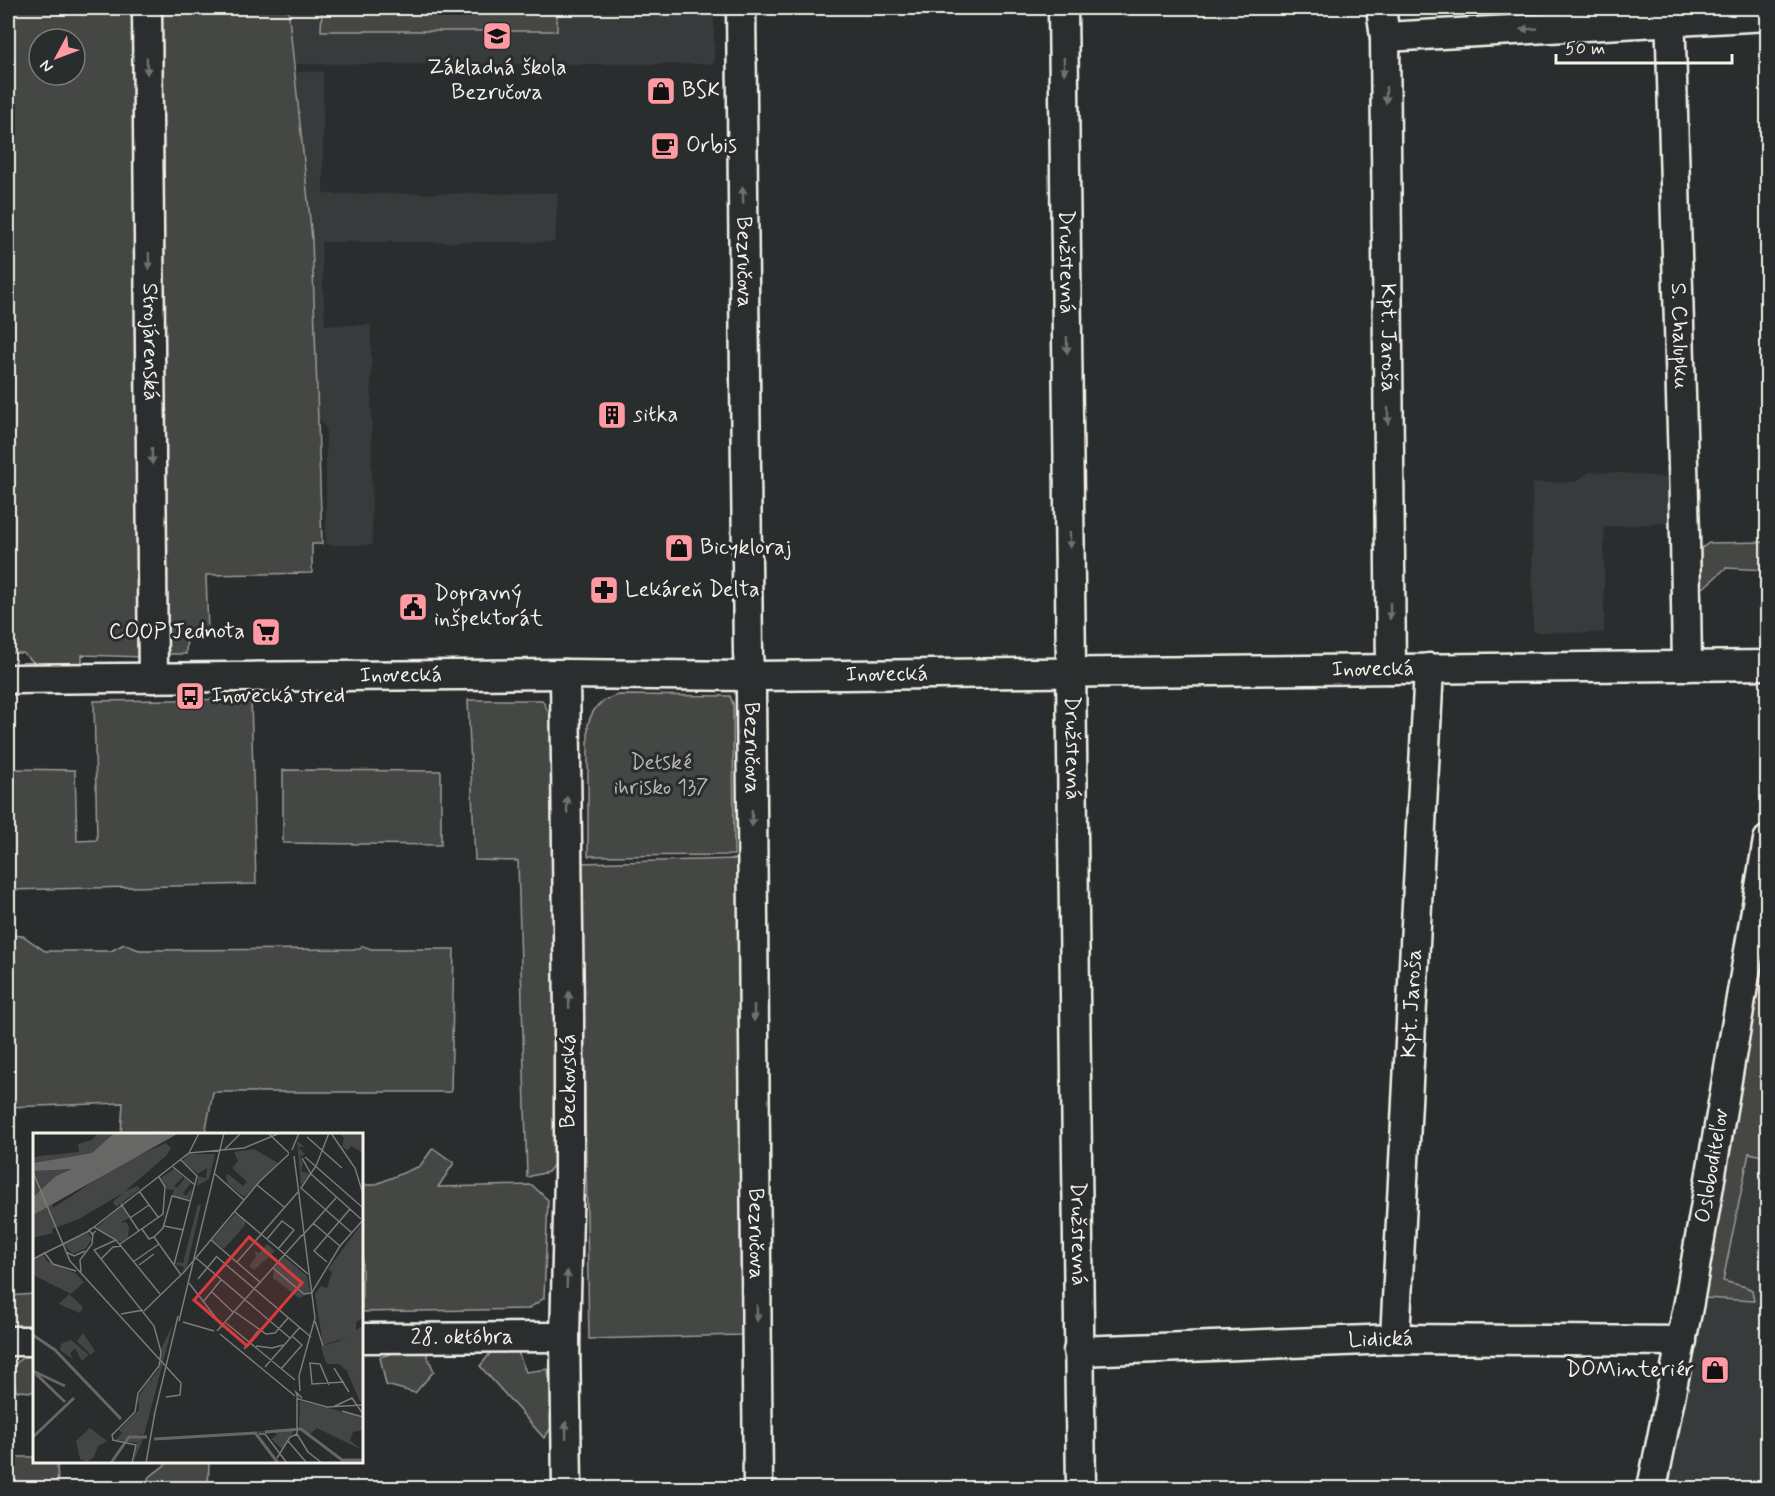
<svg xmlns="http://www.w3.org/2000/svg" width="1775" height="1496" viewBox="0 0 1775 1496" font-family="Mynerve,sans-serif">
<style>
.built{fill:#373a3a}
.green{fill:#444645;stroke:#9c9c96;stroke-width:1.5;fill-rule:evenodd}
.lines{fill:none;stroke-linecap:round;stroke-linejoin:round}
.street-casing{stroke:#f4f1e8;stroke-width:33}
.street{stroke:#2a2d2e;stroke-width:28}
.oneway{fill:#71726f}
.labels{text-anchor:middle;dominant-baseline:central;stroke-width:6;stroke-linejoin:round;paint-order:stroke}
.poi-label{font-size:22px;fill:#f4f1e8;stroke:#2a2d2e;text-anchor:start}
.street-label{font-size:22px;fill:#f4f1e8;stroke:#2a2d2e}
.park-label{font-size:22px;fill:#b6b5af;stroke:#2a2d2e}
.inset-river{fill:none;stroke:#676866;stroke-width:3}
.inset-road{fill:none;stroke:#7b7b78;stroke-width:1.5}
.view{fill:#d93c3b;fill-opacity:0.15;stroke:#d93c3b;stroke-width:3}
.inset-edge{fill:none;stroke:#f4f1e8;stroke-width:3}
</style>
<rect width="100%" height="100%" fill="#2a2d2e"/>
<filter id="ink" filterUnits="userSpaceOnUse"><feTurbulence type="fractalNoise" baseFrequency=".0167" numOctaves="2"/><feDisplacementMap in="SourceGraphic" scale="12" xChannelSelector="R" yChannelSelector="G"/><feConvolveMatrix kernelMatrix="1 2 1 2 8 2 1 2 1" color-interpolation-filters="sRGB"/></filter>
<g filter="url(#ink)">
<!-- built -->
<g class="built">
<polygon points="277,8 714,8 714,64 281,64"/>
<polygon points="300,72 323,72 323,194 558,193 555,242 321,242 325,325 371,325 372,545 326,545 326,428 319,419 280,419 270,74"/>
<polygon points="1589,472 1624,473 1666,478 1668,523 1604,527 1604,633 1533,632 1532,483 1576,482"/>
<polygon points="1767,809 1767,1488 1640,1488 1695,1219"/>
</g>
<!-- green -->
<g class="green">
<path d="M8 8H140L144 657 82 655V666L37 665 23 653H8ZM39 39H75V75H39Z"/>
<polygon points="162,8 288,8 312,239 322,544 312,544 312,573 206,575 208,632 187,633 186,654 166,654"/>
<polygon points="322,8 557,8 557,31 321,31"/>
<polygon points="1767,542 1767,570 1726,568 1702,589 1699,581 1699,550 1709,543"/>
<path d="M619 695 730 696 733 704 734 855 588 856V724C593 707 602 699 619 695Z"/>
<polygon points="251,699 256,884 8,890 8,769 75,770 77,841 97,840 94,701"/>
<polygon points="468,700 542,700 555,724 556,1162 548,1172 527,1177 518,861 475,860"/>
<polygon points="283,770 441,771 441,845 283,843"/>
<polygon points="738,859 741,1335 589,1339 581,863"/>
<polygon points="1767,921 1767,1157 1749,1153 1723,1281 1746,1287 1752,1290 1754,1301 1705,1298"/>
<polygon points="8,935 23,936 45,951 111,951 124,944 139,950 360,949 362,946 371,949 454,949 451,1092 213,1092 205,1134 121,1134 123,1103 8,1107"/>
<polygon points="433,1148 454,1163 438,1187 532,1185 548,1200 544,1298 528,1309 362,1312 362,1185 374,1185 420,1166"/>
<polygon points="34,1294 34,1330 8,1328 8,1296"/>
<polygon points="509,1330 526,1372 548,1369 554,1424 544,1438 480,1366"/>
<polygon points="422,1344 434,1371 415,1393 386,1385 380,1357"/>
<polygon points="34,1347 34,1392 16,1391 12,1367"/>
<polygon points="8,1457 34,1457 34,1462 57,1462 58,1488 8,1488"/>
<polygon points="169,1462 209,1462 208,1488 149,1488 148,1478"/>
</g>
<g class="lines">
<!-- street casing -->
<g class="street-casing">
<g id="street">
<path id="s1" d="M147 8 153 678"/>
<path id="s2" d="M741 8 748 654 751 692 758 1488"/>
<path id="s3" d="M1063 8 1081 1488"/>
<path id="s4" d="M1381 8 1385 37 1391 669"/>
<path id="s5" d="M1670 8 1685 536 1687 666"/>
<polyline points="1385,37 1768,16"/>
<polyline points="565,674 569,1016 569,1176 565,1337 567,1488"/>
<path id="s6" d="M8 679 565 674 750 676 1768 665"/>
<path id="s7" d="M362 1338 565 1337"/>
<path id="s8" d="M1395 1339 1429 668"/>
<polyline points="8,1341 34,1341"/>
<path id="s9" d="M1078 1351 1395 1339 1682 1341"/>
<path id="s10" d="M1652 1488 1689 1302 1768 840"/>
</g>
</g>
<!-- street -->
<use href="#street" class="street"/>
</g>
<!-- one-way arrows -->
<defs><path id="oneway-solid" d="M-6-.8H1V-3.2L6.5 0L1 3.2V.8H-6Z" transform="scale(1.5)"/></defs>
<g class="oneway">
<use href="#oneway-solid" transform="translate(1529 29) rotate(177)"/>
<use href="#oneway-solid" transform="translate(147 66) rotate(89)"/>
<use href="#oneway-solid" transform="translate(1064 66) rotate(89)"/>
<use href="#oneway-solid" transform="translate(1386 95) rotate(90)"/>
<use href="#oneway-solid" transform="translate(743 195) rotate(-91)"/>
<use href="#oneway-solid" transform="translate(149 261) rotate(89)"/>
<use href="#oneway-solid" transform="translate(1067 345) rotate(89)"/>
<use href="#oneway-solid" transform="translate(1388 416) rotate(90)"/>
<use href="#oneway-solid" transform="translate(152 456) rotate(89)"/>
<use href="#oneway-solid" transform="translate(1070 540) rotate(89)"/>
<use href="#oneway-solid" transform="translate(1390 611) rotate(90)"/>
<use href="#oneway-solid" transform="translate(567 805) rotate(-91)"/>
<use href="#oneway-solid" transform="translate(752 818) rotate(89)"/>
<use href="#oneway-solid" transform="translate(569 1000) rotate(-91)"/>
<use href="#oneway-solid" transform="translate(754 1013) rotate(90)"/>
<use href="#oneway-solid" transform="translate(567 1279) rotate(-88)"/>
<use href="#oneway-solid" transform="translate(757 1313) rotate(89)"/>
<use href="#oneway-solid" transform="translate(566 1430) rotate(-91)"/>
</g>
</g>
<!-- icons -->
<defs>
<g id="school-square" transform="scale(1.5)"><rect x="-9" y="-9" width="18" height="18" rx="4" fill="#ff9aa2" stroke="#2a2d2e"/><path d="M0-5L7-2L0 1L-7-2ZM-4 1L0 2.5L4 1V4Q0 6-4 4Z" fill="#111"/></g>
<g id="shop-square" transform="scale(1.5)"><rect x="-9" y="-9" width="18" height="18" rx="4" fill="#ff9aa2" stroke="#2a2d2e"/><path d="M-5-2.5h2.3a2.7 3.5 0 0 1 5.4 0H5L5.5 6h-11ZM-1.5-2.5h3a1.5 2.3 0 0 0-3 0Z" fill="#111"/></g>
<g id="cafe-square" transform="scale(1.5)"><rect x="-9" y="-9" width="18" height="18" rx="4" fill="#ff9aa2" stroke="#2a2d2e"/><path d="M-5.5-4.5H6V0H3Q3 3.5 0 3.5H-2.5Q-5.5 3.5-5.5 0ZM3-3.2v2h1.7v-2ZM-6 4.5H4V6H-6Z" fill="#111"/></g>
<g id="building-square" transform="scale(1.5)"><rect x="-9" y="-9" width="18" height="18" rx="4" fill="#ff9aa2" stroke="#2a2d2e"/><path d="M-4-6H4V6H1V3H-1V6H-4ZM-2.5-4.3h1.7v1.8h-1.7ZM.8-4.3h1.7v1.8H.8ZM-2.5-1h1.7V.8h-1.7ZM.8-1h1.7V.8H.8Z" fill="#111"/></g>
<g id="pharmacy-square" transform="scale(1.5)"><rect x="-9" y="-9" width="18" height="18" rx="4" fill="#ff9aa2" stroke="#2a2d2e"/><path d="M-2-6h4v4h4v4h-4v4h-4v-4h-4v-4h4Z" fill="#111"/></g>
<g id="civic-square" transform="scale(1.5)"><rect x="-9" y="-9" width="18" height="18" rx="4" fill="#ff9aa2" stroke="#2a2d2e"/><path d="M-.6-6.5H3V-4.5H.6V-3L4-1V1h2V6H-6V1h2V-1L-.6-3ZM-1.2 2.5V6h2.4V2.5Z" fill="#111"/></g>
<g id="supermarket-square" transform="scale(1.5)"><rect x="-9" y="-9" width="18" height="18" rx="4" fill="#ff9aa2" stroke="#2a2d2e"/><path d="M-6-5.5h2.5l.6 2H6L4.5 2H-2.5L-4.4-4H-6ZM-1.5 3.2a1.3 1.3 0 1 0 .1 0ZM3 3.2a1.3 1.3 0 1 0 .1 0Z" fill="#111"/></g>
<g id="bus-square" transform="scale(1.5)"><rect x="-9" y="-9" width="18" height="18" rx="4" fill="#ff9aa2" stroke="#2a2d2e"/><path d="M-5-6H5V4H4V6H2V4H-2V6H-4V4H-5ZM-3.5-4V0h7V-4ZM-3.5 1.2v1.5H-2V1.2ZM2 1.2v1.5H3.5V1.2Z" fill="#111"/></g>
</defs>
<g fill-rule="evenodd">
<use href="#school-square" x="497" y="36"/>
<use href="#shop-square" x="661" y="91"/>
<use href="#cafe-square" x="665" y="146"/>
<use href="#building-square" x="612" y="415"/>
<use href="#shop-square" x="679" y="548"/>
<use href="#pharmacy-square" x="604" y="590"/>
<use href="#civic-square" x="413" y="607"/>
<use href="#supermarket-square" x="266" y="632"/>
<use href="#bus-square" x="190" y="696"/>
<use href="#shop-square" x="1715" y="1370"/>
</g>
<g class="labels">
<!-- poi labels -->
<g class="poi-label">
<text x="497" y="68" text-anchor="middle">Základná škola<tspan x="497" dy="25">Bezručova</tspan></text>
<text x="682" y="91">BSK</text>
<text x="686" y="146">Orbis</text>
<text x="633" y="415">sitka</text>
<text x="700" y="548">Bicykloraj</text>
<text x="625" y="590">Lekáreň Delta</text>
<text x="434" y="594">Dopravný<tspan x="434" dy="25">inšpektorát</tspan></text>
<text x="245" y="632" text-anchor="end">COOP Jednota</text>
<text x="211" y="696">Inovecká stred</text>
<text x="1694" y="1370" text-anchor="end">DOMinteriér</text>
</g>
<!-- street labels -->
<g class="street-label">
<text stroke="none"><textPath href="#s2" startOffset="254">Bezručova</textPath></text>
<text stroke="none"><textPath href="#s3" startOffset="254">Družstevná</textPath></text>
<text stroke="none"><textPath href="#s5" startOffset="328">S. Chalupku</textPath></text>
<text stroke="none"><textPath href="#s4" startOffset="330">Kpt. Jaroša</textPath></text>
<text stroke="none"><textPath href="#s1" startOffset="334">Strojárenská</textPath></text>
<text stroke="none"><textPath href="#s6" startOffset="1365">Inovecká</textPath></text>
<text stroke="none"><textPath href="#s6" startOffset="879">Inovecká</textPath></text>
<text stroke="none"><textPath href="#s6" startOffset="393">Inovecká</textPath></text>
<text stroke="none"><textPath href="#s2" startOffset="740">Bezručova</textPath></text>
<text stroke="none"><textPath href="#s3" startOffset="740">Družstevná</textPath></text>
<text stroke="none"><textPath href="#s8" startOffset="336">Kpt. Jaroša</textPath></text>
<text transform="translate(569 1081) rotate(-90)">Beckovská</text>
<text stroke="none"><textPath href="#s10" startOffset="328">Osloboditeľov</textPath></text>
<text stroke="none"><textPath href="#s2" startOffset="1226">Bezručova</textPath></text>
<text stroke="none"><textPath href="#s3" startOffset="1226">Družstevná</textPath></text>
<text stroke="none"><textPath href="#s7" startOffset="100">28. októbra</textPath></text>
<text stroke="none"><textPath href="#s9" startOffset="303">Lidická</textPath></text>
</g>
<!-- park labels -->
<g class="park-label">
<text x="661" y="763">Detské<tspan x="661" dy="25">ihrisko 137</tspan></text>
</g>
</g>
<!-- overview -->
<g transform="translate(33 1133)">
<rect width="330" height="330" fill="#2a2d2e"/>
<path d="M65 0H81L59 20 0 30V25L7 23 46 19 45 11 59 7ZM306 0H330V20L318 13 315 17 309 14 311 5ZM264 8 272 14H265L272 21 267 24 270 30 268 38 277 41 268 52ZM133 10 138 15 133 23 91 59 104 53 107 56 83 74 80 69 90 60 44 87 19 96 20 100 0 105V82L19 70 20 75 87 31ZM221 16 245 30 211 64 195 51 193 43 195 41 210 53 214 49 199 35 205 28 201 19ZM155 21H182L176 46 164 53 165 43 173 45 174 35 165 41 150 28ZM39 36 24 43 0 64V38ZM141 36 150 44 141 53 144 55 152 45 158 50 150 60 153 63 159 55 157 66 139 63 141 57 133 56 128 45ZM165 71 168 72 154 133 149 140 151 134 143 131 147 138 144 134 143 132 144 129 150 130ZM88 73 96 85 87 90 93 89 96 94 95 104 88 109 63 95ZM202 81 212 86V92L191 116 179 107ZM330 89V185L323 189V197L330 193V267L327 269 314 238 306 231H294L291 224 288 213 304 209 312 205 290 212 282 161 288 153 294 155 299 139 295 136ZM55 100 59 106 53 115 40 121 30 111ZM234 111 242 118 221 137 216 133 223 124 222 118 226 120ZM9 120 14 128 42 140 51 149 38 161 0 142V127ZM251 124 274 143 277 160 266 165 240 145 241 135ZM36 161 50 174 47 180 26 171ZM140 191 111 302 104 301 111 304 100 330 104 310 94 309 101 301 91 308 83 307 89 300 86 297 106 277 105 264 117 246 120 250 118 246 126 236 128 216ZM50 200 62 218 58 222 44 208ZM38 207 56 222 49 228 42 215 37 220 40 226 27 217 28 211ZM267 268 330 284V297L320 299 317 307 329 317 284 295 277 301 266 295ZM57 295 74 308 65 313 61 324 54 329 47 326 43 308ZM263 295 249 316 238 306 244 302 241 299 125 308Z" fill="#444645"/>
<path d="M81 0H146L0 82V64L23 43 39 36 0 38V30L59 20Z" fill="#676866"/>
<path class="inset-river" d="M0 202 22 217 88 286M0 238 32 253M3 241 32 269M232 299 268 296 309 327H330M223 301 245 330M0 304 41 265M121 306 224 300M78 330 96 304H114"/>
<path class="inset-road" d="M235 0 256 20M296 0 283 33 268 55 319 100M298 0 322 35 330 61M274 4 309 35M192 16 208 0M259 17 266 0M156 20 166 0M261 23 282 185 266 243 267 258M272 24 329 74M269 25 278 41 328 86M140 34 162 52M0 39 37 128 148 250 147 262 133 264M182 41 211 67M224 52 251 74M106 58 125 84M88 71 106 98M202 79 275 141M97 85 116 72M280 90 307 113M131 93 151 97M61 94 156 20 211 15 247 0M109 96 116 106 121 104 148 142M63 98 59 101 56 97 61 94 83 107 127 161M269 103 303 65M121 104 130 95 139 63 158 68M234 106 249 88 261 97 245 116M83 107 61 117 121 193 128 219 126 233 105 260 102 279 79 302 80 307 103 312 99 330M178 107 228 150M87 111 130 81 132 54 126 44M11 119 20 131 43 138M33 119 41 123 52 118M184 124 278 204M163 125 257 205M0 126 56 98M68 126 80 114 89 113M100 129 126 111M204 129 265 59M294 129 281 118 317 76M106 132 121 121M141 132 164 43 148 27M240 135 271 161 278 160M48 139 47 127 59 111 60 101M165 146 184 123M156 150 190 194M178 158 201 180M278 161 307 113 330 87M170 169 188 147M111 178 151 139 227 48 256 21M202 179 233 201 242 200 255 185M88 181 110 177M146 188 191 0M282 188 290 213M150 189 181 198M193 190 262 247M184 198 269 102M187 201 262 263M223 213 239 215 250 212M211 216 225 198M276 230 287 231 296 252M277 230 279 251 311 249M232 234 267 194M301 235 316 259M248 236 269 212 259 203M264 265V301L275 319 289 330M269 265 263 259 265 266 294 274 330 272M300 274 319 265 330 281M309 278 330 284M121 283 145 183M226 301H232L254 330M255 308 273 329M244 325 257 304 264 301M113 330 122 279"/>
<path class="view" d="M216 104 269 150 214 213 161 167Z"/>
<rect width="330" height="330" class="inset-edge"/>
</g>
<!-- margin -->
<rect width="1775" height="1496" fill="none" stroke="#2a2d2e" stroke-width="30"/>
<rect x="15" y="15" width="1745" height="1466" fill="none" stroke="#f4f1e8" stroke-width="2" filter="url(#ink)"/>
<!-- north arrow -->
<g transform="translate(57 57) rotate(229)"><circle r="28" fill="#2a2d2e" stroke="#7b7b78" stroke-width="1.5"/>
<path d="M0-4.5L10 22L0 15L-10 22Z" fill="#ff9aa2"/>
<text y="-9" font-size="16" font-weight="bold" text-anchor="middle" fill="#f4f1e8">N</text>
</g>
<!-- scale -->
<path d="M1556 54v9h176v-9" fill="none" stroke="#f4f1e8" stroke-width="3"/>
<text x="1565" y="54" font-size="18" fill="#f4f1e8" stroke="#2a2d2e" stroke-width="4.5" paint-order="stroke">50 m</text>
</svg>
